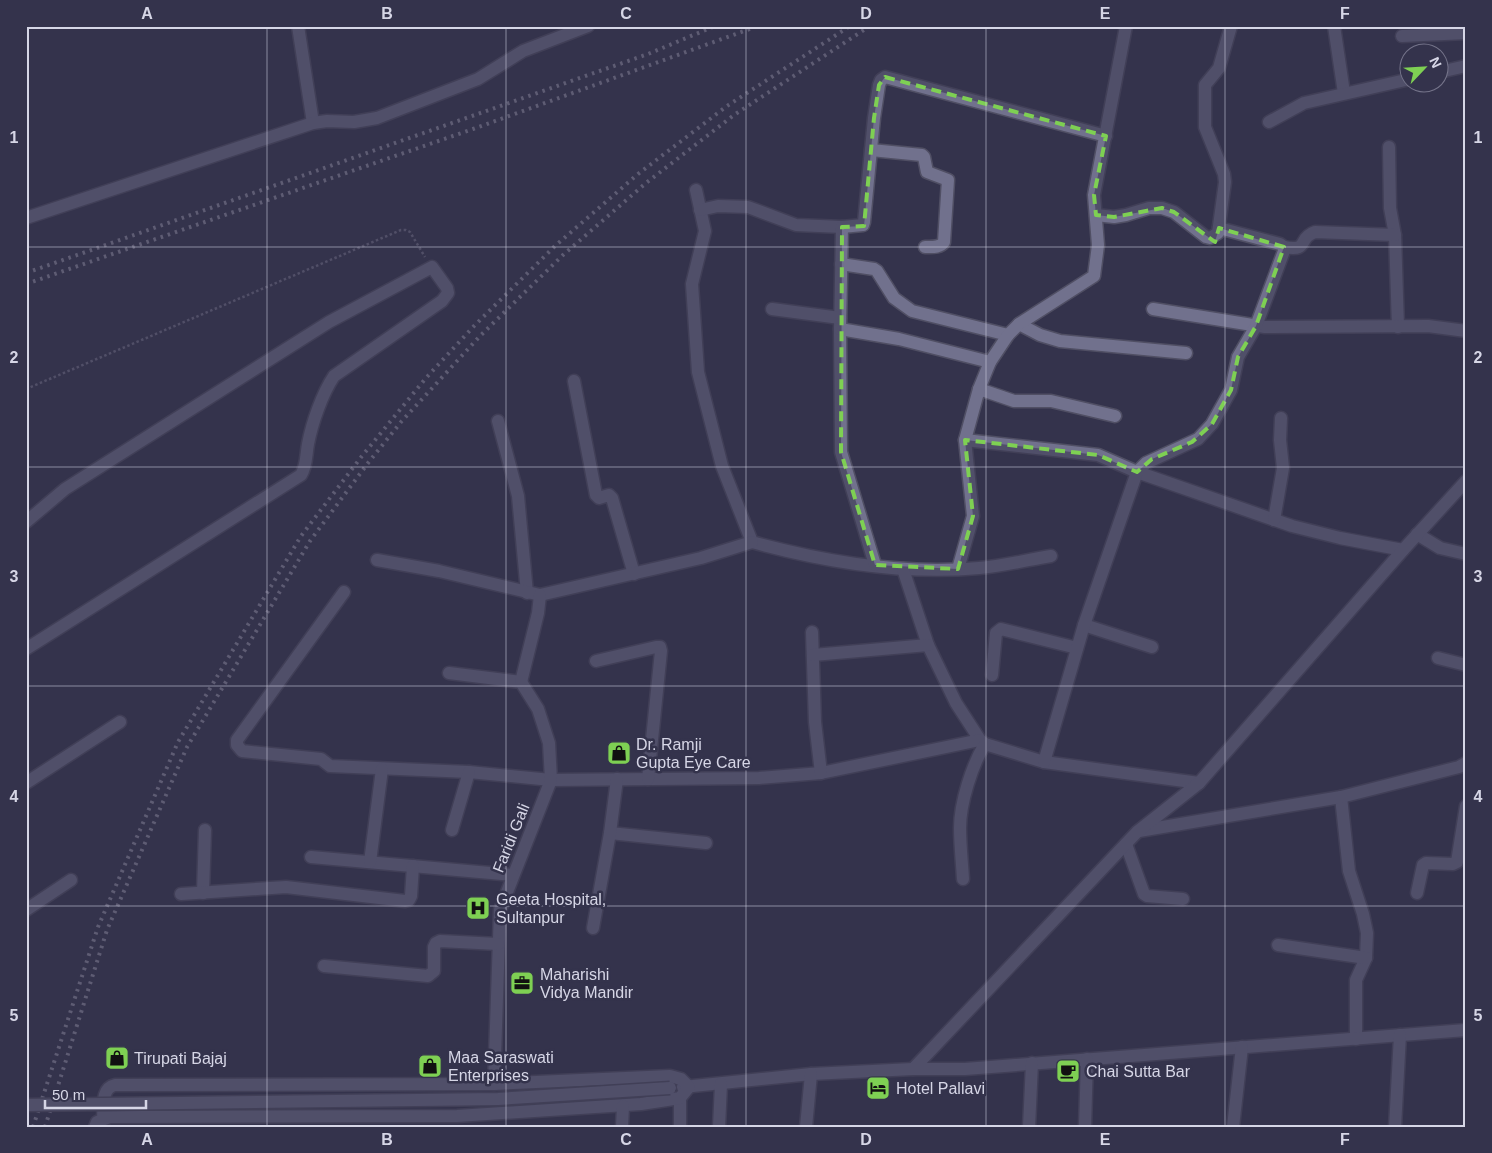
<svg xmlns="http://www.w3.org/2000/svg" width="1492" height="1153" viewBox="0 0 1492 1153" font-family="Arial,sans-serif">
<style>
.lines{fill:none;stroke-linecap:round;stroke-linejoin:round}
.minor-casing{stroke:#504f64;stroke-width:15}
.path{stroke:#737288;stroke-width:2.5;stroke-dasharray:2.5 2.5;stroke-linecap:butt}
.minor{stroke:#71718d;stroke-width:12}
.rail{stroke:#908fa3;stroke-width:4;stroke-dasharray:2.5 5;stroke-linecap:butt}
.minor-bridge-casing{stroke:#504f64;stroke-width:15;stroke-linecap:butt}
.minor-bridge{stroke:#71718d;stroke-width:12}
.marked{fill:none;stroke:#7ed053;stroke-width:4;stroke-dasharray:10 6;stroke-linejoin:round}
.grid{fill:none;stroke:#d6d6e6;stroke-width:1;stroke-opacity:0.55}
.labels{text-anchor:middle;dominant-baseline:central;stroke-width:5;stroke-linejoin:round;paint-order:stroke}
.poi-label{font-size:16px;fill:#d6d6e6;stroke:#34334c;text-anchor:start}
.street-label{font-size:16px;fill:#d6d6e6;stroke:#34334c}
.neatline{fill:none;stroke:#d6d6e6;stroke-width:2}
.grid-label{font-size:16px;text-anchor:middle;font-weight:bold;fill:#d6d6e6}
</style>
<rect width="100%" height="100%" fill="#34334c"/>
<g class="lines">
<!-- minor casing -->
<g class="minor-casing">
<g id="minor">
<polyline points="298,26 313,123"/>
<polyline points="1334,26 1344,93"/>
<polyline points="1402,36 1466,33"/>
<polyline points="1440,72 1466,66"/>
<polyline points="1269,122 1304,103 1410,79"/>
<polyline points="1389,147 1390,208 1395,235 1398,327"/>
<path d="M871 150 922 155 924 157 927 172 948 180 944 242C940 248 932 247 925 247"/>
<path d="M696 190 705 231 692 284 698 372 722 466 752 542C825 562 903 575 979 568 1003 566 1027 560 1051 556"/>
<polyline points="700,210 718,206 748,207 796,225 842,227 863,225 864,222 874,118 879,85 881,80 885,77 1106,136"/>
<polyline points="1096,215 1114,217 1126,215 1149,208 1162,208 1174,212 1206,237 1210,238 1218,233 1225,182 1224,174 1205,127 1205,85 1219,68 1231,26"/>
<polyline points="26,218 313,123 327,121 354,122 377,118 478,79 523,51 588,26"/>
<polyline points="842,227 840,329 841,452 875,565"/>
<path d="M1284 247C1310 252 1297 238 1315 232L1395 235"/>
<polyline points="841,264 874,269 877,271 894,298 912,311 1008,335"/>
<polyline points="772,309 840,318"/>
<polyline points="1153,309 1265,327 1428,326 1466,331"/>
<polyline points="1019,324 1040,335 1060,341 1186,353"/>
<polyline points="840,329 899,339 990,362"/>
<polyline points="574,381 596,495 599,498 609,495 612,498 634,574"/>
<polyline points="979,389 1014,401 1051,401 1115,416"/>
<polyline points="498,421 518,496 527,593"/>
<polyline points="965,440 1098,455 1137,472 1292,526 1340,538 1403,550"/>
<polyline points="1274,520 1283,468 1280,440 1281,418"/>
<path d="M26 522 65 489 329 322 432 267 447 288 448 293 442 301 334 376C322 394 312 423 308 444 306 454 307 465 301 475L26 649"/>
<polyline points="1417,534 1440,548 1466,554"/>
<polyline points="377,560 439,571 540,595 701,558 752,542"/>
<polyline points="903,569 928,645 956,703 980,740 985,744 1044,762 1199,783"/>
<polyline points="958,569 973,516 965,440 979,389 990,362 1008,335 1019,324 1094,276 1098,245 1094,195 1126,26"/>
<polyline points="344,592 237,740 237,745 242,751 321,759 330,766 469,772 551,780 759,778 821,773 980,740"/>
<polyline points="1084,625 1152,647"/>
<polyline points="812,632 815,722 821,773"/>
<polyline points="813,655 928,645"/>
<polyline points="1438,658 1466,665"/>
<polyline points="596,661 656,647 660,647 661,651 648,779"/>
<polyline points="449,673 521,682 538,709 549,743 551,780 500,910 494,1084"/>
<polyline points="992,675 996,633 1001,629 1077,648"/>
<polyline points="521,682 538,613 540,595"/>
<polyline points="1044,762 1084,625 1137,472 1146,463 1198,439 1212,424 1231,390 1238,357 1256,326 1284,251 1284,247 1280,244 1219,228"/>
<polyline points="26,783 120,722"/>
<polyline points="1341,797 1349,871 1363,914 1367,933 1366,958 1356,980 1356,1039"/>
<polyline points="452,830 469,772"/>
<polyline points="1139,831 1341,797 1459,767 1466,763"/>
<polyline points="610,833 706,843"/>
<polyline points="1126,844 1144,894 1147,896 1183,899"/>
<polyline points="311,857 513,875"/>
<polyline points="370,862 382,769"/>
<path d="M963 879C962 862 960 845 960 828 960 803 972 765 985 744"/>
<polyline points="203,893 205,830"/>
<polyline points="1417,893 1423,865 1426,863 1453,864 1457,862 1466,806"/>
<polyline points="181,894 286,887 405,901 409,900 411,896 413,866"/>
<polyline points="26,910 71,880"/>
<polyline points="593,928 610,833 617,779"/>
<polyline points="1278,945 1366,958"/>
<polyline points="324,966 428,976 434,971 434,947 436,943 440,941 498,944"/>
<polyline points="913,1069 1137,832 1199,783 1403,550 1466,481"/>
<polyline points="683,1087 811,1074 913,1069 965,1069 1466,1030"/>
<polyline points="680,1098 680,1127"/>
<path d="M95 1127 97 1122 110 1117 457 1116 641 1104 680 1098 689 1087 681 1079 670 1076 494 1084 115 1085C101 1088 104 1106 103 1119"/>
<polyline points="622,1127 623,1106"/>
<polyline points="719,1127 721,1084"/>
<polyline points="806,1127 811,1074"/>
<polyline points="1029,1127 1032,1063"/>
<polyline points="1085,1127 1087,1059"/>
<polyline points="1233,1127 1242,1047"/>
<polyline points="1395,1127 1400,1035"/>
</g>
</g>
<!-- path -->
<polyline class="path" points="26,389 401,230 406,230 410,232 425,257"/>
<!-- minor -->
<use href="#minor" class="minor"/>
<!-- rail -->
<g class="rail">
<polyline points="26,273 648,54 715,26"/>
<polyline points="26,284 473,129 758,26"/>
<polyline points="33,1127 98,927 178,742 301,536 362,456 426,378 474,326 555,246 638,174 727,106 850,26"/>
<polyline points="45,1127 107,930 187,747 310,541 368,463 401,422 480,336 563,255 646,183 734,115 870,26"/>
</g>
<!-- minor-bridge casing -->
<g class="minor-bridge-casing">
<polyline id="minor-bridge" points="26,1105 498,1099 670,1088"/>
</g>
<!-- minor-bridge -->
<use href="#minor-bridge" class="minor-bridge"/>
</g>
<!-- marked area -->
<path d="M0 0H1492V1153H0ZM885 77 1106 136 1094 195 1096 215 1114 217 1162 208 1174 212 1215 242 1219 228 1284 247 1256 326 1238 357 1231 390 1212 424 1192 442 1152 459 1137 472 1098 455 965 440 973 516 958 569 875 565 841 452 842 227 864 226 874 118 879 85Z" fill="#34334c" fill-opacity=".55" fill-rule="evenodd"/>
<path class="marked" d="M885 77 1106 136 1094 195 1096 215 1114 217 1162 208 1174 212 1215 242 1219 228 1284 247 1256 326 1238 357 1231 390 1212 424 1192 442 1152 459 1137 472 1098 455 965 440 973 516 958 569 875 565 841 452 842 227 864 226 874 118 879 85Z"/>
<!-- grid -->
<path class="grid" d="M267 26V1127M506 26V1127M746 26V1127M986 26V1127M1225 26V1127M26 247H1466M26 467H1466M26 686H1466M26 906H1466"/>
<!-- icons -->
<defs>
<g id="shop-square" transform="scale(1.25)"><rect x="-9" y="-9" width="18" height="18" rx="4" fill="#7ed053" stroke="#34334c"/><path d="M-5-2.5h2.3a2.7 3.5 0 0 1 5.4 0H5L5.5 6h-11ZM-1.5-2.5h3a1.5 2.3 0 0 0-3 0Z" fill="#111"/></g>
<g id="hospital-square" transform="scale(1.25)"><rect x="-9" y="-9" width="18" height="18" rx="4" fill="#7ed053" stroke="#34334c"/><path d="M-5-5h3v3.5h4V-5h3V5h-3V1.5h-4V5h-3Z" fill="#111"/></g>
<g id="office-square" transform="scale(1.25)"><rect x="-9" y="-9" width="18" height="18" rx="4" fill="#7ed053" stroke="#34334c"/><path d="M-6-3h4V-5.5h4V-3h4V5H-6ZM-1-4.5V-3h2v-1.5ZM-6 0V1H6V0Z" fill="#111"/></g>
<g id="cafe-square" transform="scale(1.25)"><rect x="-9" y="-9" width="18" height="18" rx="4" fill="#7ed053" stroke="#34334c"/><path d="M-5.5-4.5H6V0H3Q3 3.5 0 3.5H-2.5Q-5.5 3.5-5.5 0ZM3-3.2v2h1.7v-2ZM-6 4.5H4V6H-6Z" fill="#111"/></g>
<g id="hotel-square" transform="scale(1.25)"><rect x="-9" y="-9" width="18" height="18" rx="4" fill="#7ed053" stroke="#34334c"/><path d="M-6-4.5h1.5V1H6V5H4.5V3h-9V5H-6ZM-4 0a1.8 1.8 0 1 1 3.6 0ZM.5 0V-2.5h3Q6-2.5 6 0Z" fill="#111"/></g>
</defs>
<g fill-rule="evenodd">
<use href="#shop-square" x="619" y="753"/>
<use href="#hospital-square" x="478" y="908"/>
<use href="#office-square" x="522" y="983"/>
<use href="#shop-square" x="117" y="1058"/>
<use href="#shop-square" x="430" y="1066"/>
<use href="#cafe-square" x="1068" y="1071"/>
<use href="#hotel-square" x="878" y="1088"/>
</g>
<g class="labels">
<!-- poi labels -->
<g class="poi-label">
<text x="636" y="744">Dr. Ramji<tspan x="636" dy="18">Gupta Eye Care</tspan></text>
<text x="496" y="899">Geeta Hospital,<tspan x="496" dy="18">Sultanpur</tspan></text>
<text x="540" y="974">Maharishi<tspan x="540" dy="18">Vidya Mandir</tspan></text>
<text x="448" y="1057">Maa Saraswati<tspan x="448" dy="18">Enterprises</tspan></text>
<text x="134" y="1058">Tirupati Bajaj</text>
<text x="1086" y="1071">Chai Sutta Bar</text>
<text x="896" y="1088">Hotel Pallavi</text>
</g>
<!-- street labels -->
<g class="street-label">
<text transform="translate(511 838) rotate(-68)">Faridi Gali</text>
</g>
</g>
<!-- border -->
<rect width="1492" height="1153" fill="none" stroke="#34334c" stroke-width="55"/>
<!-- north arrow -->
<g transform="translate(1424 68) rotate(65)"><circle r="24" fill="#34334c" stroke="#75748a"/>
<path d="M0-4L9 19L0 12L-9 19Z" fill="#7ed053"/>
<text y="-8" font-size="14" font-weight="bold" text-anchor="middle" fill="#d6d6e6">N</text>
</g>
<!-- scale -->
<path d="M45 1100v8h101v-8" fill="none" stroke="#d6d6e6" stroke-width="2.5"/>
<text x="52" y="1100" font-size="15" fill="#d6d6e6" stroke="#34334c" stroke-width="4" paint-order="stroke">50 m</text>
<rect x="28" y="28" width="1436" height="1098" class="neatline"/>
<g class="grid-label">
<text x="147" y="19">A</text>
<text x="387" y="19">B</text>
<text x="626" y="19">C</text>
<text x="866" y="19">D</text>
<text x="1105" y="19">E</text>
<text x="1345" y="19">F</text>
<text x="14" y="143">1</text>
<text x="1478" y="143">1</text>
<text x="14" y="363">2</text>
<text x="1478" y="363">2</text>
<text x="14" y="582">3</text>
<text x="1478" y="582">3</text>
<text x="14" y="802">4</text>
<text x="1478" y="802">4</text>
<text x="14" y="1021">5</text>
<text x="1478" y="1021">5</text>
<text x="147" y="1145">A</text>
<text x="387" y="1145">B</text>
<text x="626" y="1145">C</text>
<text x="866" y="1145">D</text>
<text x="1105" y="1145">E</text>
<text x="1345" y="1145">F</text>
</g>
</svg>
